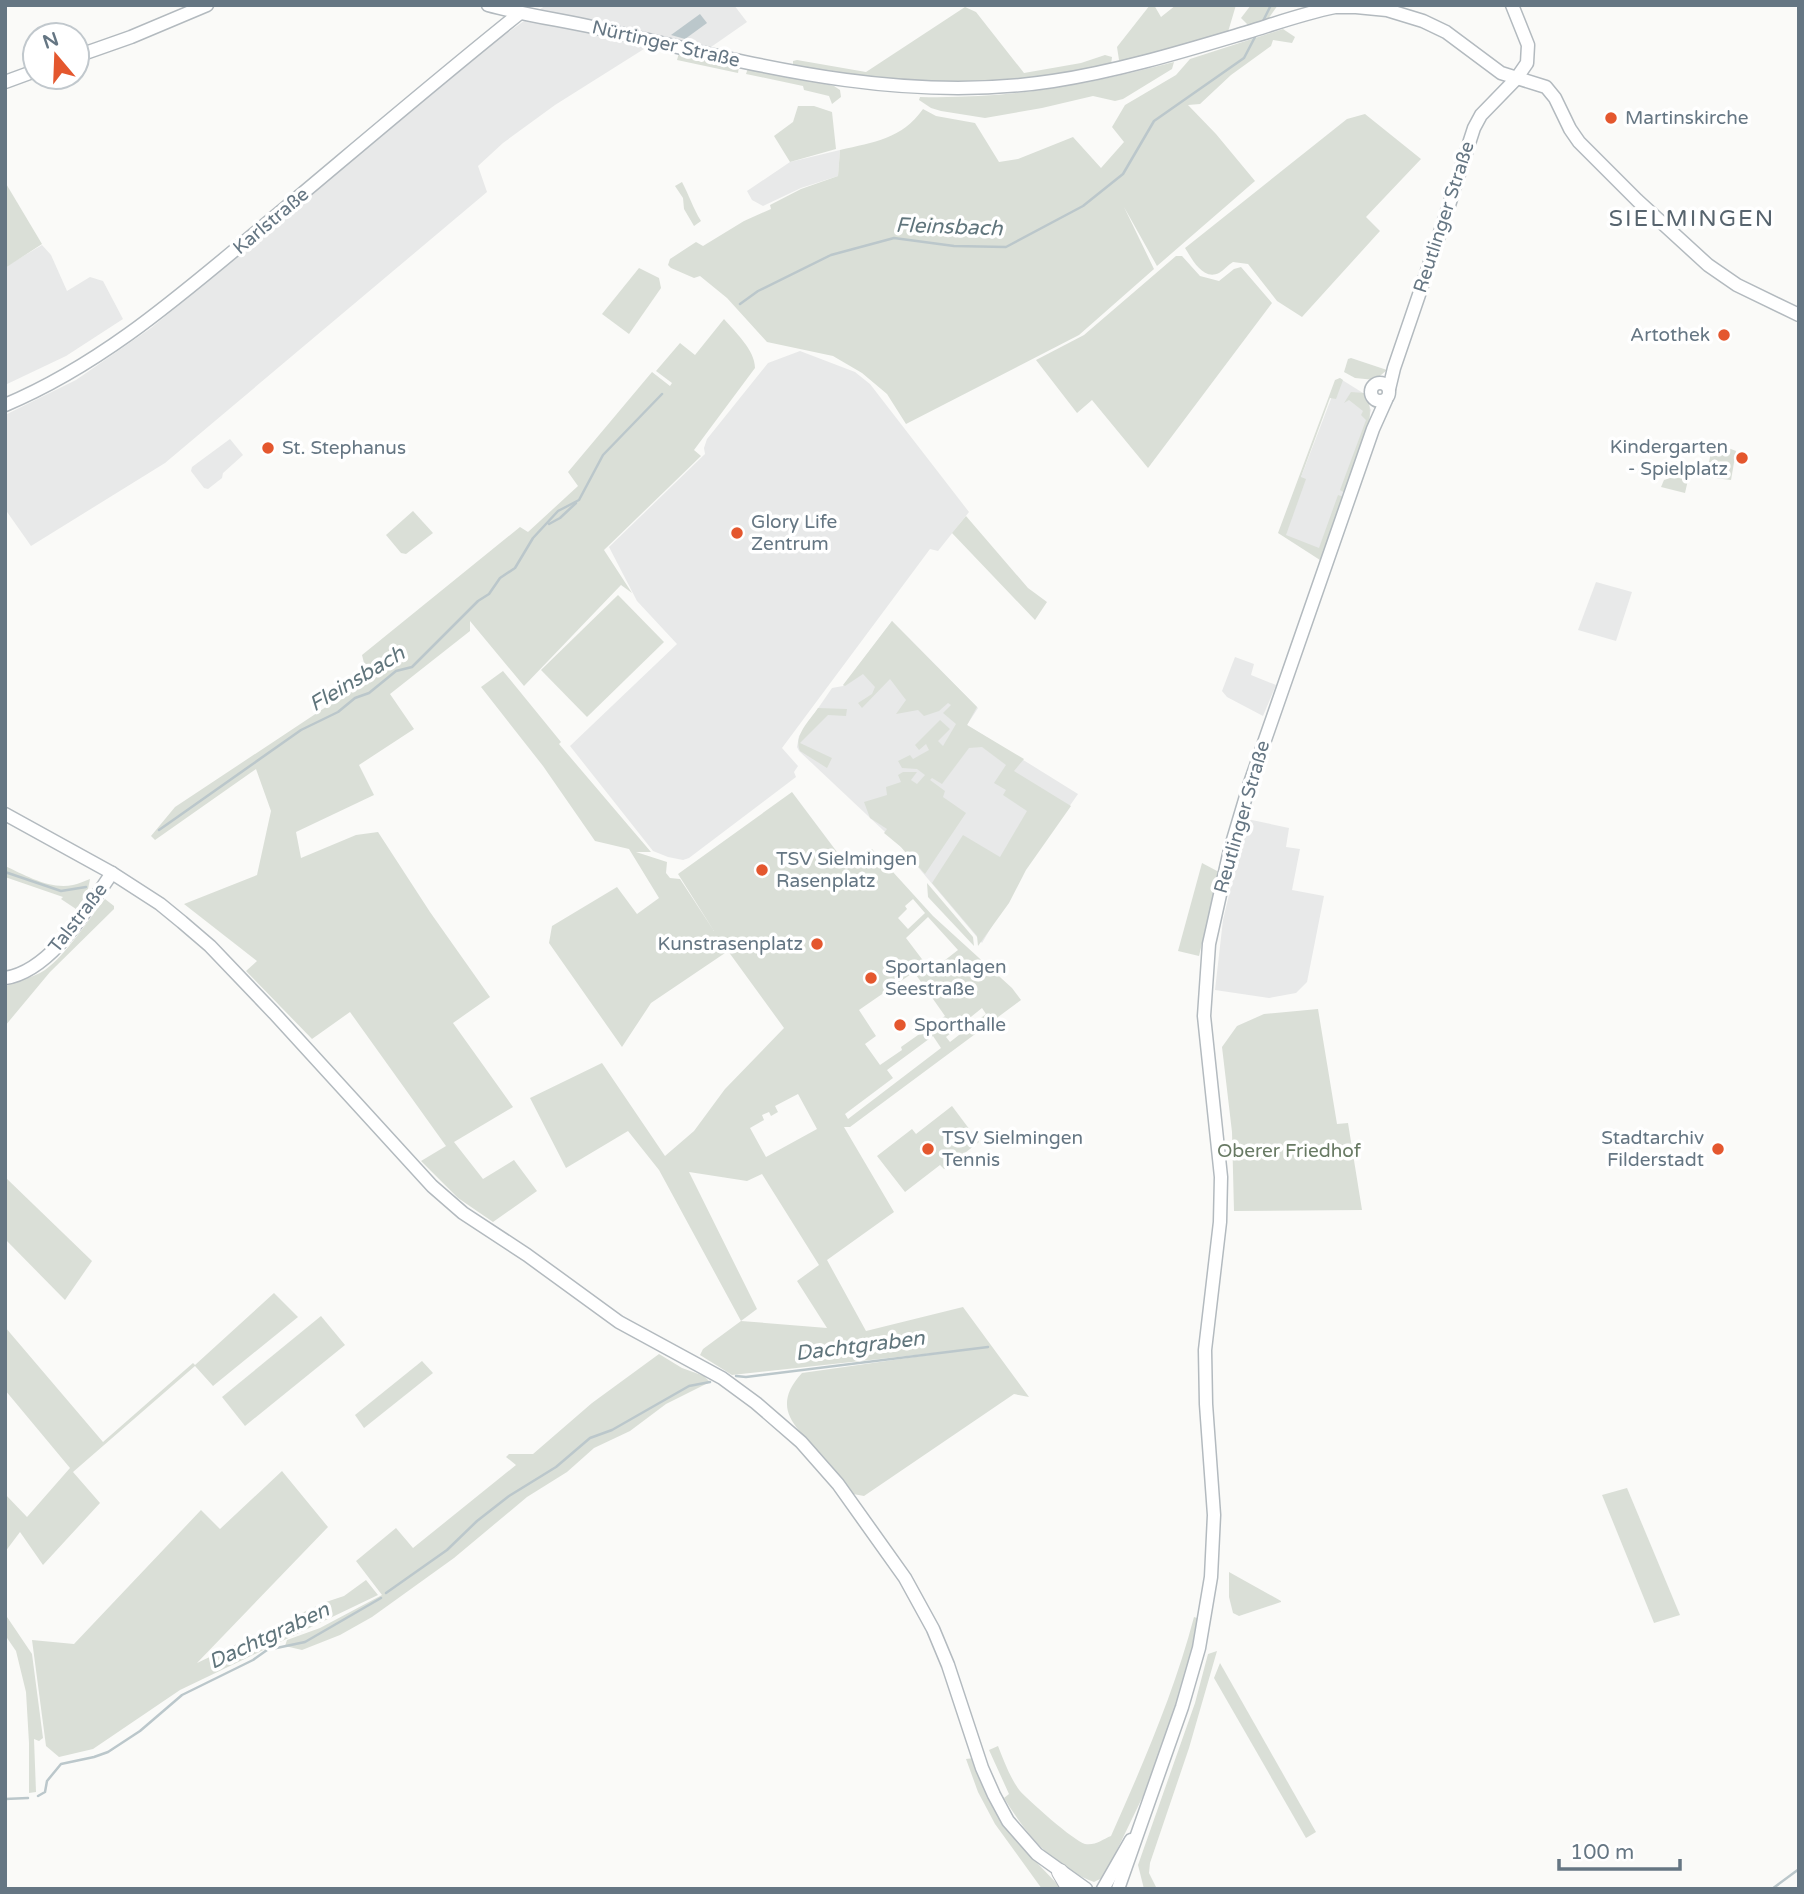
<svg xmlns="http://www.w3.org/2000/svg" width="1804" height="1894" viewBox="0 0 1804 1894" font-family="'Varela Round',sans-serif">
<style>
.built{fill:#e8e9e9}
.green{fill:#dadfd7;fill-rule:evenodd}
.water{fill:#bbc7cb}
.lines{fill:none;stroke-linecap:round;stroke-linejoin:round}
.stream{stroke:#bbc7cb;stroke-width:2.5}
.secondary-casing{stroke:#b3babf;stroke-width:15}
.highway-casing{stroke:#b4b9bd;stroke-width:18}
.secondary{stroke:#fff;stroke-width:12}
.highway{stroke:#fff;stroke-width:16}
.poi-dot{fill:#e4572e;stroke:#fff;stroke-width:2.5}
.labels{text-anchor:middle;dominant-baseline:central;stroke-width:7;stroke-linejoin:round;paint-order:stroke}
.street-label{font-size:19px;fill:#657683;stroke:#fff}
.poi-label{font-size:19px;fill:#657683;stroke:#fff;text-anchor:start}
.park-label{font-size:19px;fill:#687a64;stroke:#fff}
.water-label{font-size:21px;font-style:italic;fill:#60757c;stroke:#fff}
.quarter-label{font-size:23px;letter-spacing:2px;fill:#57646e;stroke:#fff}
</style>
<rect width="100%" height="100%" fill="#fafaf8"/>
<!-- built -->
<g class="built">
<polygon points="546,5 734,5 747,22 711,47 663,37 555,105 503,143 478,166 487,192 165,463 31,546 5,509 5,415 76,380 151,328 495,42"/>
<polygon points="840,150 838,176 801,188 763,206 752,200 747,191 790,162"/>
<polygon points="42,245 51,255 67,291 90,277 103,281 123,319 66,356 5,385 5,267"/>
<polygon points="800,351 855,372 870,384 969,512 938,551 930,549 782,748 798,766 794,772 796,777 689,858 683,860 668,857 653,851 570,746 677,644 637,601 609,547 705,454 704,448 707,439 768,363"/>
<polygon points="1339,378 1363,393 1371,410 1363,440 1321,559 1280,532"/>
<polygon points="230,439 243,455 223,473 222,478 208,489 204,488 191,471 192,467"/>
<polygon points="1596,582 1632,592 1616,641 1578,630"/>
<polygon points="892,621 978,708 967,725 1078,794 1025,870 982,943 901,847 799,751 797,747 799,736 832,688 843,686"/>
<polygon points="1235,657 1254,664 1251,675 1276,685 1263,716 1227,697 1222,691"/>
<polygon points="1247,819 1289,828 1286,847 1300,849 1292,890 1324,896 1307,982 1296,993 1269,998 1215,990 1223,920"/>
</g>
<!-- green -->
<g class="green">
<polygon points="1150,5 1154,5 1161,17 1176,5 1236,5 1228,32 1123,62 1119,60 1117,47"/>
<polygon points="1251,5 1278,5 1268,19 1248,25 1241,18"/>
<polygon points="965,7 976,12 1024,73 1081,63 1105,55 1112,57 1111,65 1068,73 965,85 876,80 793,65 793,61 797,60 866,72"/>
<path d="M1283 29 1295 37 1292 43 1273 40 1271 46 1231 75 1200 104 1188 105 1216 134 1255 181 1157 266 1124 207 1154 269 1079 335 906 424 887 394 862 373 833 356 767 342 727 298 700 276 694 278 671 268 668 265 670 259 696 242 703 246 744 221 771 209 770 205 801 189 838 176 840 150C874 142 902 139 923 109L936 116 975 123 999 162 1018 159 1073 137 1101 168 1124 142 1112 127 1125 105 1176 75 1190 59Z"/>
<polygon points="679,53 739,67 738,73 677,60"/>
<path d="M1174 62 1172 69 1123 99 1115 101 1093 96 1042 108 985 118 941 111 931 108 919 100 920 97C1012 99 1085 85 1174 62Z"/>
<polygon points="748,68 834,86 840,90 841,97 832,104 829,96 804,90 803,86 746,74"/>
<polygon points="798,106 814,106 832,112 836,149 790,162 774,136 793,122"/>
<path d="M1365 114 1421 159 1366 217 1380 231 1302 317 1277 301 1248 264 1233 262C1228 265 1224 270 1219 273 1203 281 1192 259 1185 248L1347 119Z"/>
<polygon points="5,182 42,244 5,268"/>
<path d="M682 182C689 195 693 208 701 221L694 226 684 209 683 198 675 186Z"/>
<polygon points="1176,256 1182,256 1200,276 1219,281 1234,269 1241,267 1272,303 1148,468 1092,400 1077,413 1036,360 1084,335"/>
<polygon points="639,268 659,278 661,288 629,334 602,314"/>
<path d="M724 319C735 332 755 350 755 368L694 450 701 456 604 550 632 593 621 585 524 686 470 621V631L390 694 414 729 359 765 374 795 296 832 301 858 356 835 378 832 430 912 490 997 453 1023 513 1107 454 1142 483 1179 514 1160 537 1191 493 1222 458 1198 421 1161 446 1146 350 1012 312 1039 246 971 257 961 184 904 257 875 271 811 256 769 155 840 151 836 175 807 338 699 341 693 367 675 362 655 520 527 528 532 578 486 568 472 652 372 670 386 672 383 656 371 680 343 695 355Z"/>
<polygon points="1351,358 1387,370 1375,380 1355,378 1344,372 1348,359"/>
<polygon points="1340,378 1343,380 1336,399 1330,398 1301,477 1306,479 1286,535 1319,548 1338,495 1344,497 1320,560 1278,533 1335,380"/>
<path d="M1351 392 1364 393C1382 413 1354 470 1345 493L1340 490 1366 420 1361 415 1363 411 1349 400 1344 403Z"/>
<polygon points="1713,442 1736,451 1731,480 1706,477"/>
<polygon points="1682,474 1688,480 1685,493 1661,487 1664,480"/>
<polygon points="413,511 433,533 406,554 401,553 386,535"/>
<polygon points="966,516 1028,588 1047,602 1035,620 952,533"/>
<polygon points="618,595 664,642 587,717 541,670"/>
<polygon points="892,621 977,707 967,725 1024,759 1014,771 1071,806 1026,870 1009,903 978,946 977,936 932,883 963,835 1000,857 1027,811 1003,795 1006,790 994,783 1006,765 982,747 969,748 942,784 932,778 930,780 945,791 943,797 966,813 925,874 901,847 884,833 887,829 870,818 864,802 887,795 886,787 901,782 898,775 903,772 917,772 911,780 917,784 925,775 917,769 902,768 898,761 910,755 913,759 929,750 926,744 919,750 915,745 940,720 950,729 938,741 943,746 956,724 943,713 951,705 948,703 939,711 924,716 918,710 896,714 906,700 890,679 862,708 858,703 872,694 875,687 863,674 845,686 843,685"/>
<path d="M503 671 561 742 559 744 651 852H636L667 862 666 873 670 878 680 879 714 931 678 874 792 792 843 860 872 849 933 916 1012 988 1021 1000 850 1127H844L894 1212 827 1260 866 1331 963 1307 1029 1397 1014 1394 864 1496 853 1494C843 1481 833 1467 822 1455 797 1428 769 1409 802 1373L971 1349 732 1375 700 1355 703 1349 741 1321 659 1170 628 1131 566 1168 530 1098 602 1063 665 1156 694 1131 725 1089 784 1028 728 951 651 1003 622 1047 549 943 552 926 617 887 637 914 659 898 629 849 595 841 543 766 481 687ZM913 899 925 913 908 929 898 918 907 909 905 906ZM928 917 958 950 931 971 906 938ZM914 972 945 1016 901 1047 902 1050 880 1065 865 1044 876 1036 859 1010ZM982 1008 986 1014 950 1042 946 1037ZM933 1036 941 1048 848 1119 845 1114 893 1078 887 1070ZM798 1094 817 1129 766 1157 750 1128 764 1120 762 1115 769 1112 771 1116 778 1112 775 1106ZM689 1172 747 1181 762 1174 819 1265 797 1281 827 1328 741 1321 757 1309Z"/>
<path d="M818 708 847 709 846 716 828 715 800 743 832 758 827 768 800 751C793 736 810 720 818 708Z"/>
<polygon points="1202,863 1219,872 1199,956 1178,951"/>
<path d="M5 866C25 875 50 890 73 885 78 884 84 881 90 879L87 894 76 909 61 899 63 897 5 877Z"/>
<polygon points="927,883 973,937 974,946 928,897"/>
<path d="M105 899 114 906V909L50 972 5 1026V987C17 979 32 979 45 970 67 954 87 921 105 899Z"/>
<polygon points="1318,1009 1337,1124 1348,1123 1362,1210 1234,1211 1232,1132 1222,1047 1237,1026 1264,1014"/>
<polygon points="952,1106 979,1142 944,1169 940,1165 905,1192 877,1156 912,1129 916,1134"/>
<polygon points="5,1177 92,1261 65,1300 5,1239"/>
<polygon points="274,1293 298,1317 213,1386 195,1366 73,1472 100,1503 43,1565 20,1532 5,1552 5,1494 27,1517 70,1468 5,1390 5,1327 103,1442 193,1363 195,1365"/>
<polygon points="321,1316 345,1345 245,1426 222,1397"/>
<polygon points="659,1354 682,1368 704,1376 710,1382 666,1404 630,1431 594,1448 567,1472 527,1497 454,1558 372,1617 340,1635 302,1650 285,1646 287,1640 320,1628 382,1595 356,1561 396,1528 413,1548 516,1465 506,1457 509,1454 533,1454 592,1403"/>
<polygon points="422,1361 433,1373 364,1428 355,1415"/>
<polygon points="282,1471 328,1527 197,1663 323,1603 344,1596 366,1580 378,1595 180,1690 93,1749 59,1757 46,1746 32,1640 74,1644 201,1510 220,1529"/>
<polygon points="1627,1488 1680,1615 1654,1623 1602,1495"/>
<polygon points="1229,1572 1281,1601 1281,1602 1239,1616 1233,1613 1229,1597"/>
<polygon points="5,1614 32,1654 43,1738 39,1741 34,1739 36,1792 29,1793 29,1743 26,1692 16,1651 5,1635"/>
<path d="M1194 1617 1197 1618 1199 1623 1191 1662 1144 1794 1104 1877 1094 1882C1053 1867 1026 1834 1004 1798L1009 1794 989 1750 998 1746C1004 1761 1010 1778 1020 1791 1029 1801 1074 1841 1085 1844 1095 1846 1103 1839 1111 1836 1143 1764 1174 1693 1194 1617Z"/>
<polygon points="1217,1651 1189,1748 1150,1863 1149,1873 1157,1889 1144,1889 1138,1865 1195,1703 1208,1654"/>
<polygon points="1220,1663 1316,1832 1306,1838 1214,1678"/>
<polygon points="974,1758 1001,1817 1019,1844 1062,1889 1042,1889 995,1824 978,1792 966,1759"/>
</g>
<!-- water -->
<polygon class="water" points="700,14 707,23 685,39 671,35"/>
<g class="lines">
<!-- stream -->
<g class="stream">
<polyline points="1263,21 1271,5"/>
<polyline points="740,304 758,291 831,255 894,238 954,246 1006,247 1083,206 1123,174 1154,121 1244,58 1255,37"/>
<polyline points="549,524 560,518 576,503"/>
<polyline points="159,830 301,730 338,712 355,698 369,693 396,671 412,667 478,601 489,594 500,578 515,568 533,538 558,511 579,500 603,455 662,394"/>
<polyline points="5,872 61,891 86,887"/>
<polyline points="736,1376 746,1377 988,1347"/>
<polyline points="386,1593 447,1550 477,1521 509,1496 556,1467 590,1438 612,1430 689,1386 710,1382"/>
<polyline points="38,1796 45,1792 47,1781 61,1764 94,1757 108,1752 140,1731 182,1695 253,1660 267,1650 305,1642 381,1598"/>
<polyline points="5,1799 28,1798"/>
<polyline points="1772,1889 1799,1869"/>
</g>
<!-- secondary casing -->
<g class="secondary-casing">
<g id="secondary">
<path d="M488 5C524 15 561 20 597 28 748 63 897 105 1053 81 1119 71 1184 51 1248 32 1277 23 1305 13 1335 7H1356L1387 10 1423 21 1446 32 1501 73 1546 87 1555 98 1570 129 1579 142 1637 200 1708 265 1737 285 1799 315"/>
<polyline points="77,56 131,37 207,5"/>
<polyline points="5,82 35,71"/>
<circle cx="1380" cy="392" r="9"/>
<polyline points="1389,389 1394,368 1438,239 1474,128 1481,115 1516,79 1527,63 1528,45 1512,5"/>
<path d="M5 405C100 365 176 299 254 234 343 160 430 85 520 13"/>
<polyline points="5,814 112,873 160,904 182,922 210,946 274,1013 432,1186 463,1213 527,1255 619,1322 722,1378 756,1403 801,1442 838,1484 905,1578 933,1629 948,1665 982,1768 994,1795 1008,1821 1037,1854 1086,1889"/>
<path d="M5 978C51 971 87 909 112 873"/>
<polyline points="1103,1889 1131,1840"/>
<polyline points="1118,1889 1182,1707 1199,1648 1211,1577 1214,1515 1206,1404 1205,1350 1220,1222 1221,1177 1204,1016 1209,944 1230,850 1250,783 1373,429 1386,400"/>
</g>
</g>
<!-- highway casing -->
<g class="highway-casing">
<polyline id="highway" points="1060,1872 1070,1889"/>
</g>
<!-- secondary -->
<use href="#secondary" class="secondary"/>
<!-- highway -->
<use href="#highway" class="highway"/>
</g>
<!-- markers -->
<g class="poi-dot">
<circle cx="1611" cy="118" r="7"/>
<circle cx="1724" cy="335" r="7"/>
<circle cx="268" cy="448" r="7"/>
<circle cx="1742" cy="458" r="7"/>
<circle cx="737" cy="533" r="7"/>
<circle cx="762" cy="870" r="7"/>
<circle cx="817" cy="944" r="7"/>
<circle cx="871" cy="978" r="7"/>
<circle cx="900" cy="1025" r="7"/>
<circle cx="928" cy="1149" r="7"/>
<circle cx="1718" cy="1149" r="7"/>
</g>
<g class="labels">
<!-- street labels -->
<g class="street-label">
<text transform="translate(666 44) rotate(13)">Nürtinger Straße</text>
<text transform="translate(1444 217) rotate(-72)">Reutlinger Straße</text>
<text transform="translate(271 221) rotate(-40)">Karlstraße</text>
<text transform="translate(1242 817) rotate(-74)">Reutlinger Straße</text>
<text transform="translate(78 918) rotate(-52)">Talstraße</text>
</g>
<!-- poi labels -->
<g class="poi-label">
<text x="1625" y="118">Martinskirche</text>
<text x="1710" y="335" text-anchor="end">Artothek</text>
<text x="1728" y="447" text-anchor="end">Kindergarten<tspan x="1728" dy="22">- Spielplatz</tspan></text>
<text x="282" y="448">St. Stephanus</text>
<text x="751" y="522">Glory Life<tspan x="751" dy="22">Zentrum</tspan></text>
<text x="776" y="859">TSV Sielmingen<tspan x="776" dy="22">Rasenplatz</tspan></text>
<text x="803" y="944" text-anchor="end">Kunstrasenplatz</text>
<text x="885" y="967">Sportanlagen<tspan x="885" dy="22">Seestraße</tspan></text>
<text x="914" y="1025">Sporthalle</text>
<text x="942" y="1138">TSV Sielmingen<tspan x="942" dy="22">Tennis</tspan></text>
<text x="1704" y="1138" text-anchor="end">Stadtarchiv<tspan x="1704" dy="22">Filderstadt</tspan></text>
</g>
<!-- park labels -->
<g class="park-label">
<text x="1289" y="1151">Oberer Friedhof</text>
</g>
<!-- water labels -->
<g class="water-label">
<text transform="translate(949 227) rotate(2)">Fleinsbach</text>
<text transform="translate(357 679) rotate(-31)">Fleinsbach</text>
<text transform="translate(860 1346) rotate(-7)">Dachtgraben</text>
<text transform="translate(269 1636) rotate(-25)">Dachtgraben</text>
</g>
<!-- quarter labels -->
<g class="quarter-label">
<text x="1692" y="219">SIELMINGEN</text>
</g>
</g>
<!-- border -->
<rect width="1804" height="1894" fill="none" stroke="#657683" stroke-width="14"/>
<!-- north arrow -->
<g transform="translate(56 56) rotate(341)"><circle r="33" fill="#ffffff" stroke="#c1c8cd" stroke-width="2"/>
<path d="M0-5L12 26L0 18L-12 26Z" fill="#e4572e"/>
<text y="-10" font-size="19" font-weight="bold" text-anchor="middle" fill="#657683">N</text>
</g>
<!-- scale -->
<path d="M1559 1859v10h121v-10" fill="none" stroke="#657683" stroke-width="3.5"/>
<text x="1570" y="1859" font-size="21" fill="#657683" stroke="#ffffff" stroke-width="5" paint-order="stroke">100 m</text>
</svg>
